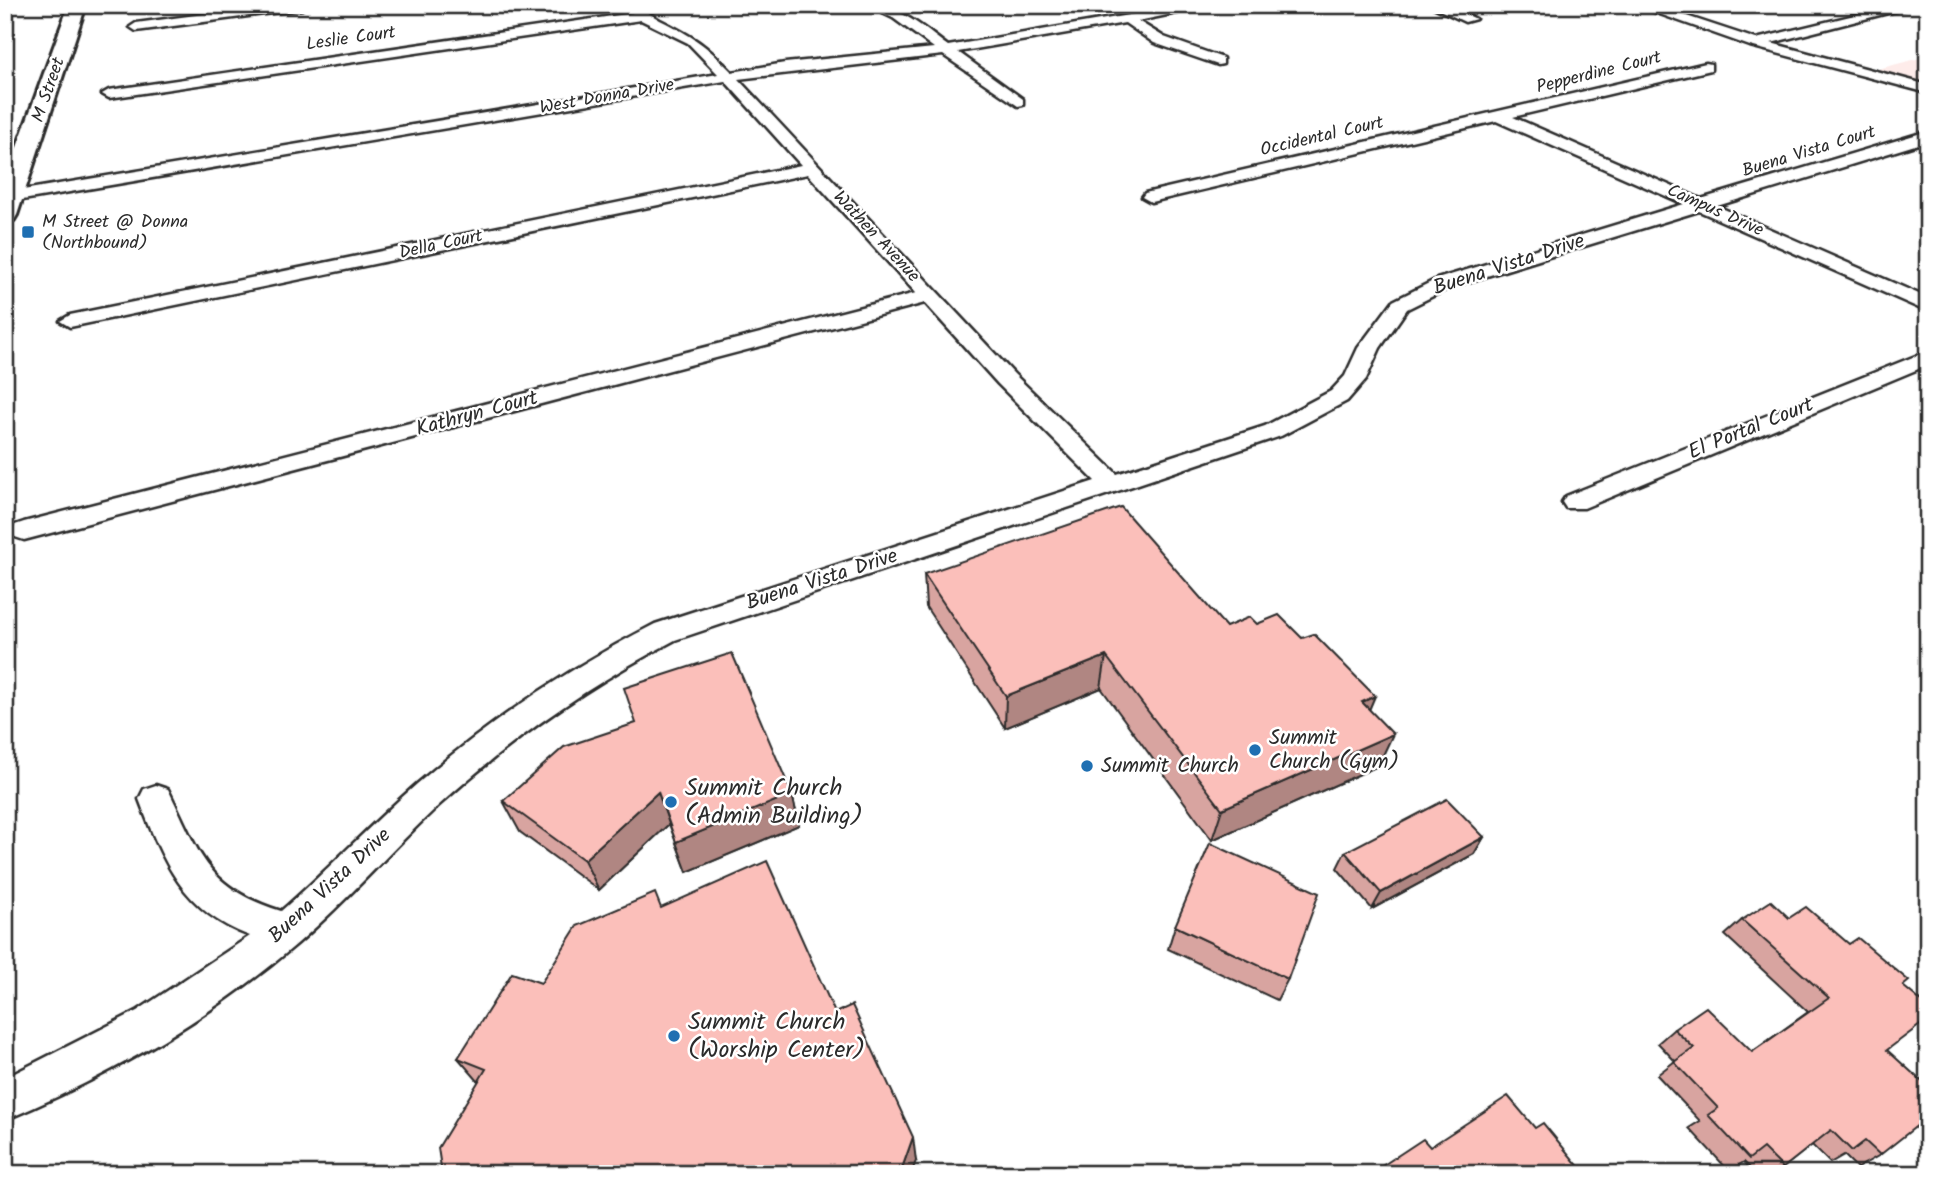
<svg xmlns="http://www.w3.org/2000/svg" width="1933" height="1179" viewBox="0 0 1933 1179" font-family="Kalam,sans-serif">
<style>
.built{fill:#feecea}
.lines{fill:none;stroke-linecap:round;stroke-linejoin:round}
.street-casing{stroke:#2b2b2b;stroke-width:5}
.secondary-casing{stroke:#2b2b2b;stroke-width:6}
.street{fill:#fff;fill-rule:evenodd}
.secondary{fill:#fff;fill-rule:evenodd}
.wall{fill:#d8a4a0;stroke:#2b2b2b;stroke-width:2}
.shaded-wall{fill:#b08682;stroke:#2b2b2b;stroke-width:2}
.building{fill:#fbbfba;stroke:#2b2b2b;stroke-width:2}
.poi-dot{fill:#1f6fb2;stroke:#fff;stroke-width:2.5}
.labels{text-anchor:middle;dominant-baseline:central;stroke-width:5;stroke-linejoin:round;paint-order:stroke}
.far-street-label{font-size:18px;fill:#2b2b2b;stroke:#fff}
.far-poi-label{font-size:18px;fill:#2b2b2b;stroke:#fff;text-anchor:start}
.street-label{font-size:21px;fill:#2b2b2b;stroke:#fff}
.poi-label{font-size:21px;fill:#2b2b2b;stroke:#fff;text-anchor:start}
.near-poi-label{font-size:24px;fill:#2b2b2b;stroke:#fff;text-anchor:start}
</style>
<rect width="100%" height="100%" fill="#fff"/>
<filter id="ink" filterUnits="userSpaceOnUse"><feTurbulence type="fractalNoise" baseFrequency=".0143" numOctaves="2"/><feDisplacementMap in="SourceGraphic" scale="14" xChannelSelector="R" yChannelSelector="G"/><feConvolveMatrix kernelMatrix="1 2 1 2 8 2 1 2 1" color-interpolation-filters="sRGB"/></filter>
<g filter="url(#ink)">
<!-- built -->
<polygon class="built" points="1928,56 1928,90 1874,70"/>
<g class="lines">
<!-- street casing -->
<g class="street-casing">
<g id="street">
<polygon points="272,5 308,5 302,9 136,31 130,27 136,23"/>
<path d="M626 5C641 5 647 13 660 20 694 37 705 44 732 72L785 63 934 48 893 18 866 5C900 5 922 27 948 46L1187 5H1216L1138 21 1164 37 1223 58V64L1218 65 1154 43 1125 23 958 52 1023 99V105L1018 106 943 55 738 79 1014 374 1117 474 1265 426 1331 391 1345 376 1358 348 1393 301 1437 279 1684 204 1496 121 1151 202 1142 197 1145 193 1706 63 1711 64V70L1513 117 1701 199 1928 131V141L1717 206 1928 298V312L1699 211 1451 287 1407 309 1380 348 1366 379 1347 401 1281 436 675 640C589 685 510 740 438 806 390 851 348 900 298 943 212 1017 110 1076 5 1120V1078L137 1011 250 936C183 911 163 862 139 799L144 789 156 785 168 789C200 854 205 887 281 911 328 870 370 825 417 784 490 721 569 668 655 624L1095 481 998 384 925 303 24 540 15 537 11 531 15 525 24 522 916 293 808 174 70 327 60 321 70 315 801 165 725 81 5 203V193L718 74 688 43 641 20 109 98 102 94 109 90 633 13Z"/>
<polygon points="1429,5 1447,5 1476,19 1465,22"/>
<polygon points="1634,5 1653,5 1756,39 1896,5 1919,5 1771,43 1928,85 1928,93 1750,46"/>
<polygon points="1928,351 1928,365 1584,508 1566,508 1562,502 1566,496"/>
</g>
</g>
<!-- secondary casing -->
<g class="secondary-casing">
<polygon id="secondary" points="69,5 86,5 17,215 14,220 5,222 5,180"/>
</g>
<!-- street -->
<use href="#street" class="street"/>
<!-- secondary -->
<use href="#secondary" class="secondary"/>
</g>
<!-- wall -->
<g class="wall">
<polygon points="924,574 1226,627 1257,624 1369,710 1378,766 1212,840 1101,688 1005,728 926,607"/>
<polygon points="792,794 799,825 687,872 669,824 599,890 520,832 503,801"/>
<polygon points="1484,837 1474,854 1372,909 1337,868 1345,852"/>
<polygon points="662,908 835,1013 916,1161 478,1081 458,1058 541,983"/>
<polygon points="1789,918 1849,944 1903,986 1887,1050 1918,1099 1880,1155 1857,1168 1844,1155 1830,1163 1812,1145 1783,1168 1773,1174 1756,1174 1744,1162 1729,1171 1689,1128 1700,1121 1657,1075 1675,1061 1658,1043 1674,1029 1752,1052 1808,1012 1725,935 1742,920"/>
<polygon points="1175,926 1288,979 1277,1000 1168,949"/>
</g>
<!-- shaded-wall -->
<g class="shaded-wall">
<polygon points="1106,656 1101,688 1005,728 1006,696"/>
<polygon points="1375,696 1361,729 1362,702"/>
<polygon points="1393,734 1378,766 1212,840 1222,809"/>
<polygon points="658,792 669,824 599,890 584,860"/>
<polygon points="792,794 799,825 687,872 676,842"/>
<polygon points="1484,837 1474,854 1372,909 1381,893"/>
<polygon points="913,1137 916,1161 911,1174 900,1174"/>
</g>
<!-- building -->
<g class="building">
<polygon points="1121,507 1226,627 1250,617 1257,624 1279,615 1302,638 1314,634 1375,696 1362,702 1393,734 1222,809 1106,656 1006,696 924,574"/>
<polygon points="732,653 792,794 676,842 658,792 584,860 503,801 564,747 636,723 624,688"/>
<polygon points="1447,799 1484,837 1381,893 1345,852"/>
<polygon points="1210,843 1319,893 1288,979 1175,926"/>
<polygon points="767,861 835,1013 852,1005 913,1137 900,1174 442,1174 438,1148 486,1069 458,1058 512,973 541,983 577,926 655,893 661,908"/>
<polygon points="1771,901 1789,918 1806,907 1849,944 1858,938 1909,981 1903,986 1928,1007 1928,1019 1887,1050 1928,1087 1928,1091 1918,1099 1928,1108 1928,1117 1880,1155 1865,1141 1852,1151 1831,1130 1783,1168 1763,1148 1749,1159 1708,1115 1718,1108 1674,1062 1694,1048 1674,1029 1706,1007 1752,1052 1829,998 1742,920"/>
<polygon points="1508,1096 1535,1128 1543,1123 1585,1174 1370,1174 1423,1139 1430,1147"/>
</g>
</g>
<!-- markers -->
<g class="poi-dot">
<rect x="21" y="225" width="14" height="14" rx="3.5"/>
<circle cx="1255" cy="750" r="7"/>
<circle cx="1087" cy="766" r="7"/>
<circle cx="671" cy="802" r="7"/>
<circle cx="674" cy="1036" r="7"/>
</g>
<g class="labels">
<!-- far-street labels -->
<g class="far-street-label">
<text transform="translate(351 39) rotate(-8)">Leslie Court</text>
<text transform="translate(1599 73) rotate(-14)">Pepperdine Court</text>
<text transform="translate(49 90) rotate(-71)">M Street</text>
<text transform="translate(607 97) rotate(-10)">West Donna Drive</text>
<text transform="translate(1322 137) rotate(-13)">Occidental Court</text>
<text transform="translate(1809 152) rotate(-17)">Buena Vista Court</text>
<text transform="translate(1715 211) rotate(24)">Campus Drive</text>
<text transform="translate(876 237) rotate(47)">Wathen Avenue</text>
<text transform="translate(441 245) rotate(-12)">Della Court</text>
</g>
<!-- far-poi labels -->
<g class="far-poi-label">
<text x="42" y="222">M Street @ Donna<tspan x="42" dy="21">(Northbound)</tspan></text>
</g>
<!-- street labels -->
<g class="street-label">
<text transform="translate(1509 265) rotate(-18)">Buena Vista Drive</text>
<text transform="translate(477 414) rotate(-15)">Kathryn Court</text>
<text transform="translate(1751 429) rotate(-22)">El Portal Court</text>
<text transform="translate(822 580) rotate(-18)">Buena Vista Drive</text>
<text transform="translate(330 886) rotate(-43)">Buena Vista Drive</text>
</g>
<!-- poi labels -->
<g class="poi-label">
<text x="1269" y="738">Summit<tspan x="1269" dy="24">Church (Gym)</tspan></text>
<text x="1101" y="766">Summit Church</text>
</g>
<!-- near-poi labels -->
<g class="near-poi-label">
<text x="685" y="788">Summit Church<tspan x="685" dy="28">(Admin Building)</tspan></text>
<text x="688" y="1022">Summit Church<tspan x="688" dy="28">(Worship Center)</tspan></text>
</g>
</g>
<!-- margin -->
<rect width="1933" height="1179" fill="none" stroke="#fff" stroke-width="28"/>
<rect x="14" y="14" width="1905" height="1151" fill="none" stroke="#2b2b2b" stroke-width="2.5" filter="url(#ink)"/>
</svg>
